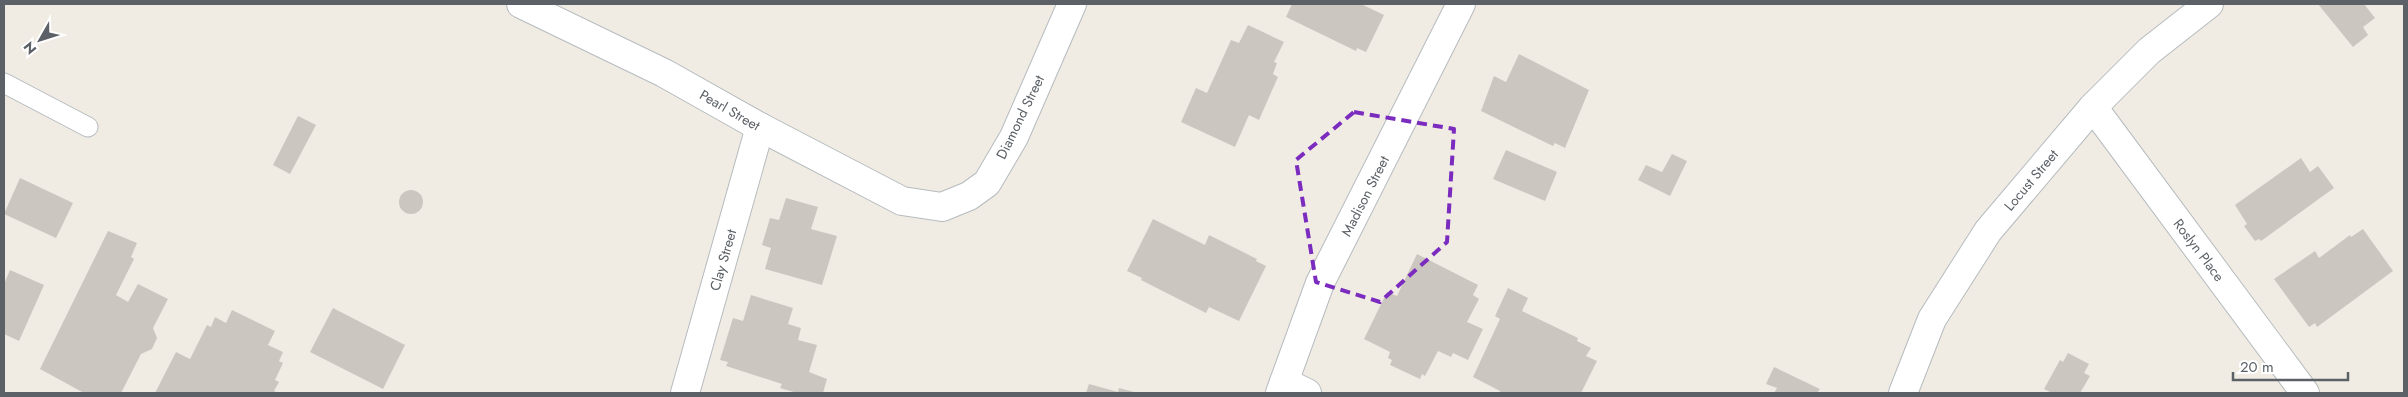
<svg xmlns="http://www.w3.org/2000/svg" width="2408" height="397" viewBox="0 0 2408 397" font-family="Jost,sans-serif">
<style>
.building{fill:#cbc7c0}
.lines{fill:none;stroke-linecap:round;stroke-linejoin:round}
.lane-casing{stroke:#b6bbbf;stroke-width:21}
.street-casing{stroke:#b6bbbf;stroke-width:30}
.lane{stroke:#fff;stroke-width:19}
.street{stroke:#fff;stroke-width:28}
.marked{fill:none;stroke:#7b2cbf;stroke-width:4;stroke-dasharray:10 6;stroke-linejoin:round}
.labels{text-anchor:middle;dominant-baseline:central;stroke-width:5;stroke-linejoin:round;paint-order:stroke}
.street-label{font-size:14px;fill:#5b6166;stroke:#fff}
</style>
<rect width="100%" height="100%" fill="#f0ece3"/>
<!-- building -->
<g class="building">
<polygon points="1292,4 1361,4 1384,15 1366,52 1357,48 1356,51 1286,17"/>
<polygon points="2318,4 2364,4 2375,18 2363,27 2368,35 2353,47"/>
<polygon points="1248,25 1284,42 1274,62 1277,63 1273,74 1278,77 1259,120 1249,115 1235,147 1181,122 1196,88 1207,93 1231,40 1239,43"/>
<polygon points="1519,54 1589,90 1565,148 1555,143 1553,146 1481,111 1494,76 1506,82"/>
<polygon points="298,116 316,125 290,174 273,165"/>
<polygon points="1506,150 1557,172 1545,201 1493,179"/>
<polygon points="1672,154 1687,161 1670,196 1638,180 1646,165 1662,172"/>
<polygon points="2301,158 2310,172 2318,166 2334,188 2261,241 2259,239 2255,241 2244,226 2247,224 2235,205"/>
<polygon points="20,178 73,203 56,238 4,214"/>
<circle cx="411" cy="202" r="12"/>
<polygon points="786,198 818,207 811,229 837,236 822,285 765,269 771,248 762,245 770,218 779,220"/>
<polygon points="1153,219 1205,245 1209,235 1257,259 1256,261 1266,266 1239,321 1209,307 1206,313 1141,280 1142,278 1127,271"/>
<polygon points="2363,229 2393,271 2317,327 2315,323 2309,327 2274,279 2315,251 2319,258 2350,235 2351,237"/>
<polygon points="108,231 137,243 131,257 134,259 116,295 128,302 138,284 168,299 153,328 157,338 152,349 141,354 121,393 84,393 40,369"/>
<polygon points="1417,254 1478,285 1473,295 1479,299 1467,322 1483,329 1468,360 1453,353 1451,357 1438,351 1425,376 1422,374 1420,379 1390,365 1392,360 1388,358 1390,352 1364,339 1387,292 1397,296"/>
<polygon points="10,270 44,285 19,341 4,334 4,284"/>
<polygon points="1508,288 1528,298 1522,311 1578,338 1577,341 1591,348 1586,356 1597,361 1581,393 1499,393 1500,391 1473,377 1500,319 1495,316"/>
<polygon points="751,295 793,308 788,324 801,328 798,340 817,345 809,372 827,379 823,393 797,393 780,388 782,384 726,366 728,362 720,360 733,318 743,321"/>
<polygon points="333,308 405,345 383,389 310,352"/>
<polygon points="232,310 275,331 268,345 283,352 279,361 283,363 275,380 279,382 274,391 278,393 155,393 176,352 190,359 207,325 211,327 215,317 226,323"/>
<polygon points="2068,353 2089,364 2084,373 2090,376 2080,393 2052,393 2044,389 2060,360 2063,362"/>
<polygon points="1774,367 1820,389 1817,393 1774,393 1777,388 1766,384"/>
<polygon points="1089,384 1118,392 1119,388 1138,393 1086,393"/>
</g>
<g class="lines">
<!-- lane casing -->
<g class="lane-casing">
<polyline id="lane" points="4,83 88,127"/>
</g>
<!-- street casing -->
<g class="street-casing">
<g id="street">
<polyline points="521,4 664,73 760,127 902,201 942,207 969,196 987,183 1014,137 1072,4"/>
<polyline points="2093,107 2305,393"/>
<polyline points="1284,382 1307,393"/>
<polyline points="685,393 760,127"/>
<polyline points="1280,393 1320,283 1461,4"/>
<polyline points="1903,393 1932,319 1988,231 2093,107 2149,51 2209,4"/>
</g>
</g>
<!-- lane -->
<use href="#lane" class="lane"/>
<!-- street -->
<use href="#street" class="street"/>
</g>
<!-- marked area -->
<path class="marked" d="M1354 112 1454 129 1447 242 1380 302 1316 282 1296 160Z"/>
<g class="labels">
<!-- street labels -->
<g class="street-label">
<text transform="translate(730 110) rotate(30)">Pearl Street</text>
<text transform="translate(1020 117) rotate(-64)">Diamond Street</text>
<text transform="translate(2031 180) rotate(-50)">Locust Street</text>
<text transform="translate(1365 196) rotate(-63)">Madison Street</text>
<text transform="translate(2199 250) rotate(53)">Roslyn Place</text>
<text transform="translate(723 260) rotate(-74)">Clay Street</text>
</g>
</g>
<!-- border -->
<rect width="2408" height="397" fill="none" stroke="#5b6166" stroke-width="10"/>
<!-- north arrow -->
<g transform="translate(40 40) rotate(231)" stroke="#ffffff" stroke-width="4" paint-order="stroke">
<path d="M0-4L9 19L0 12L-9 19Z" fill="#5b6166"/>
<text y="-8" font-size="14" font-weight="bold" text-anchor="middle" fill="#5b6166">N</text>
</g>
<!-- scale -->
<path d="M2233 372v8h115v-8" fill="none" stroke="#5b6166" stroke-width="2.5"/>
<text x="2240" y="372" font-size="15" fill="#5b6166" stroke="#ffffff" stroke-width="4" paint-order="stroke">20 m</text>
</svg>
